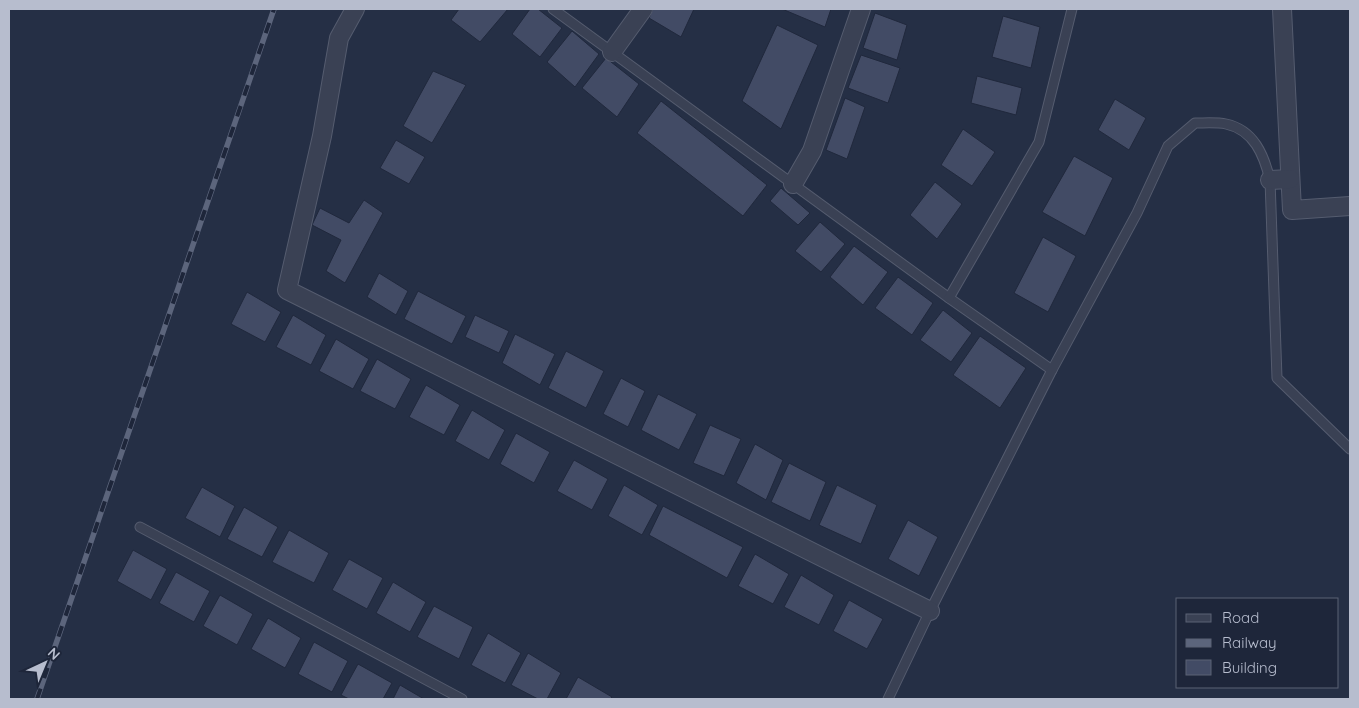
<svg xmlns="http://www.w3.org/2000/svg" width="1359" height="708" viewBox="0 0 1359 708" font-family="Quicksand,sans-serif">
<style>
.building{fill:#424b65;stroke:#20283c}
.lines{fill:none;stroke-linecap:round;stroke-linejoin:round}
.lane-casing{stroke:#555c6f;stroke-width:11}
.street-casing{stroke:#555c6f;stroke-width:20}
.lane{stroke:#3a4154;stroke-width:9}
.street{stroke:#3a4154;stroke-width:18}
.rail-casing{stroke:#5c657c;stroke-width:5.5}
.rail{stroke:#1e263a;stroke-width:4;stroke-dasharray:11;stroke-linecap:butt}
</style>
<rect width="100%" height="100%" fill="#252f45"/>
<!-- building -->
<g class="building">
<polygon points="459,9 508,9 480,42 451,20"/>
<polygon points="530,9 538,9 562,28 540,57 512,34"/>
<polygon points="653,9 694,9 681,37 649,18"/>
<polygon points="782,9 831,9 825,27"/>
<polygon points="875,13 907,25 897,60 863,48"/>
<polygon points="1003,16 1040,27 1031,68 992,57"/>
<polygon points="777,25 818,45 781,129 742,101"/>
<polygon points="572,31 599,54 575,87 547,62"/>
<polygon points="861,55 900,68 888,103 848,88"/>
<polygon points="606,58 639,84 617,117 582,88"/>
<polygon points="433,71 466,85 432,143 403,126"/>
<polygon points="977,76 1022,88 1016,115 971,103"/>
<polygon points="845,98 865,107 847,159 826,150"/>
<polygon points="1115,99 1146,118 1129,150 1098,130"/>
<polygon points="661,101 767,185 743,216 637,133"/>
<polygon points="963,129 995,152 972,186 941,165"/>
<polygon points="396,140 425,157 409,184 380,168"/>
<polygon points="1074,156 1113,178 1085,236 1042,212"/>
<polygon points="935,182 962,204 937,239 910,215"/>
<polygon points="781,188 810,213 798,225 770,201"/>
<polygon points="364,200 383,213 345,283 326,271 341,240 312,225 320,208 349,223"/>
<polygon points="820,222 845,244 821,272 795,251"/>
<polygon points="1043,237 1076,256 1048,312 1014,293"/>
<polygon points="854,246 888,272 863,305 830,277"/>
<polygon points="379,273 408,291 396,315 367,297"/>
<polygon points="898,277 933,303 912,335 875,308"/>
<polygon points="418,291 466,316 452,344 404,319"/>
<polygon points="247,292 281,312 265,342 231,324"/>
<polygon points="943,310 972,333 951,362 920,340"/>
<polygon points="293,315 326,335 311,365 276,347"/>
<polygon points="475,315 509,331 499,353 465,337"/>
<polygon points="515,334 555,354 540,385 502,363"/>
<polygon points="980,336 1026,368 1000,408 953,375"/>
<polygon points="336,339 369,359 353,389 319,371"/>
<polygon points="566,351 604,371 586,408 548,388"/>
<polygon points="377,359 411,379 395,409 360,391"/>
<polygon points="621,378 645,391 628,427 603,414"/>
<polygon points="426,385 460,405 444,435 409,417"/>
<polygon points="658,394 697,414 679,450 641,430"/>
<polygon points="472,410 505,430 489,460 455,441"/>
<polygon points="710,425 741,439 724,476 693,463"/>
<polygon points="516,433 550,452 534,483 500,464"/>
<polygon points="755,444 783,460 766,500 736,483"/>
<polygon points="574,460 608,479 592,510 557,491"/>
<polygon points="789,463 826,482 810,521 771,502"/>
<polygon points="624,485 658,505 642,535 608,516"/>
<polygon points="837,485 877,505 861,544 819,525"/>
<polygon points="202,487 235,506 220,537 185,518"/>
<polygon points="663,506 743,547 727,578 649,535"/>
<polygon points="244,507 278,527 262,557 227,539"/>
<polygon points="908,520 938,537 919,576 888,559"/>
<polygon points="289,530 329,553 314,583 272,562"/>
<polygon points="133,550 167,569 151,600 117,581"/>
<polygon points="755,554 789,574 773,604 738,586"/>
<polygon points="349,559 383,578 367,609 332,590"/>
<polygon points="176,572 210,591 194,622 159,603"/>
<polygon points="801,575 834,595 819,625 784,607"/>
<polygon points="393,582 426,602 410,632 376,613"/>
<polygon points="220,595 253,614 237,645 203,626"/>
<polygon points="849,600 883,619 867,649 833,631"/>
<polygon points="434,606 473,627 459,659 417,637"/>
<polygon points="268,618 301,638 285,668 251,649"/>
<polygon points="488,633 521,653 505,683 471,665"/>
<polygon points="314,642 348,661 332,692 298,674"/>
<polygon points="528,653 561,673 547,699 538,699 511,685"/>
<polygon points="358,664 392,683 383,699 349,699 341,695"/>
<polygon points="578,677 612,697 610,699 566,699"/>
<polygon points="400,685 424,699 393,699"/>
</g>
<g class="lines">
<!-- lane casing -->
<g class="lane-casing">
<g id="lane">
<polyline points="553,9 949,298 1052,370"/>
<polyline points="949,298 1039,142 1072,9"/>
<polyline points="140,527 462,699"/>
<path d="M888 699 930 611 1052 370 1137 213 1168 146 1195 123C1205 123 1217 122 1226 124 1254 130 1264 155 1270 180L1277 378 1350 449"/>
</g>
</g>
<!-- street casing -->
<g class="street-casing">
<g id="street">
<polyline points="355,9 339,38 322,136 287,290 930,611"/>
<polyline points="1282,9 1292,210 1350,206"/>
<polyline points="612,52 643,9"/>
<polyline points="1270,180 1290,179"/>
<polyline points="793,184 812,151 861,9"/>
</g>
</g>
<!-- lane -->
<use href="#lane" class="lane"/>
<!-- street -->
<use href="#street" class="street"/>
<!-- rail casing -->
<g class="rail-casing">
<polyline id="rail" points="37,699 274,9"/>
</g>
<!-- rail -->
<use href="#rail" class="rail"/>
</g>
<!-- border -->
<rect width="1359" height="708" fill="none" stroke="#b7bdce" stroke-width="20"/>
<!-- legend -->
<rect x="1176" y="598" width="162" height="90" fill="#1e263a" stroke="#5b6275"/>
<rect x="1186" y="614" width="25" height="8" fill="#3a4154" stroke="#5b6275"/>
<text x="1222" y="623" font-size="15" fill="#b7bdce">Road</text>
<rect x="1186" y="639" width="25" height="8" fill="#5c657c" stroke="#5b6275"/>
<text x="1222" y="648" font-size="15" fill="#b7bdce">Railway</text>
<rect x="1186" y="660" width="25" height="15" fill="#424b65" stroke="#5b6275"/>
<text x="1222" y="673" font-size="15" fill="#b7bdce">Building</text>
<!-- north arrow -->
<g transform="translate(45 663) rotate(44)" stroke="#1e263a" stroke-width="4" paint-order="stroke">
<path d="M0-4L9 19L0 12L-9 19Z" fill="#b7bdce"/>
<text y="-8" font-size="14" font-weight="bold" text-anchor="middle" fill="#b7bdce">N</text>
</g>
</svg>
